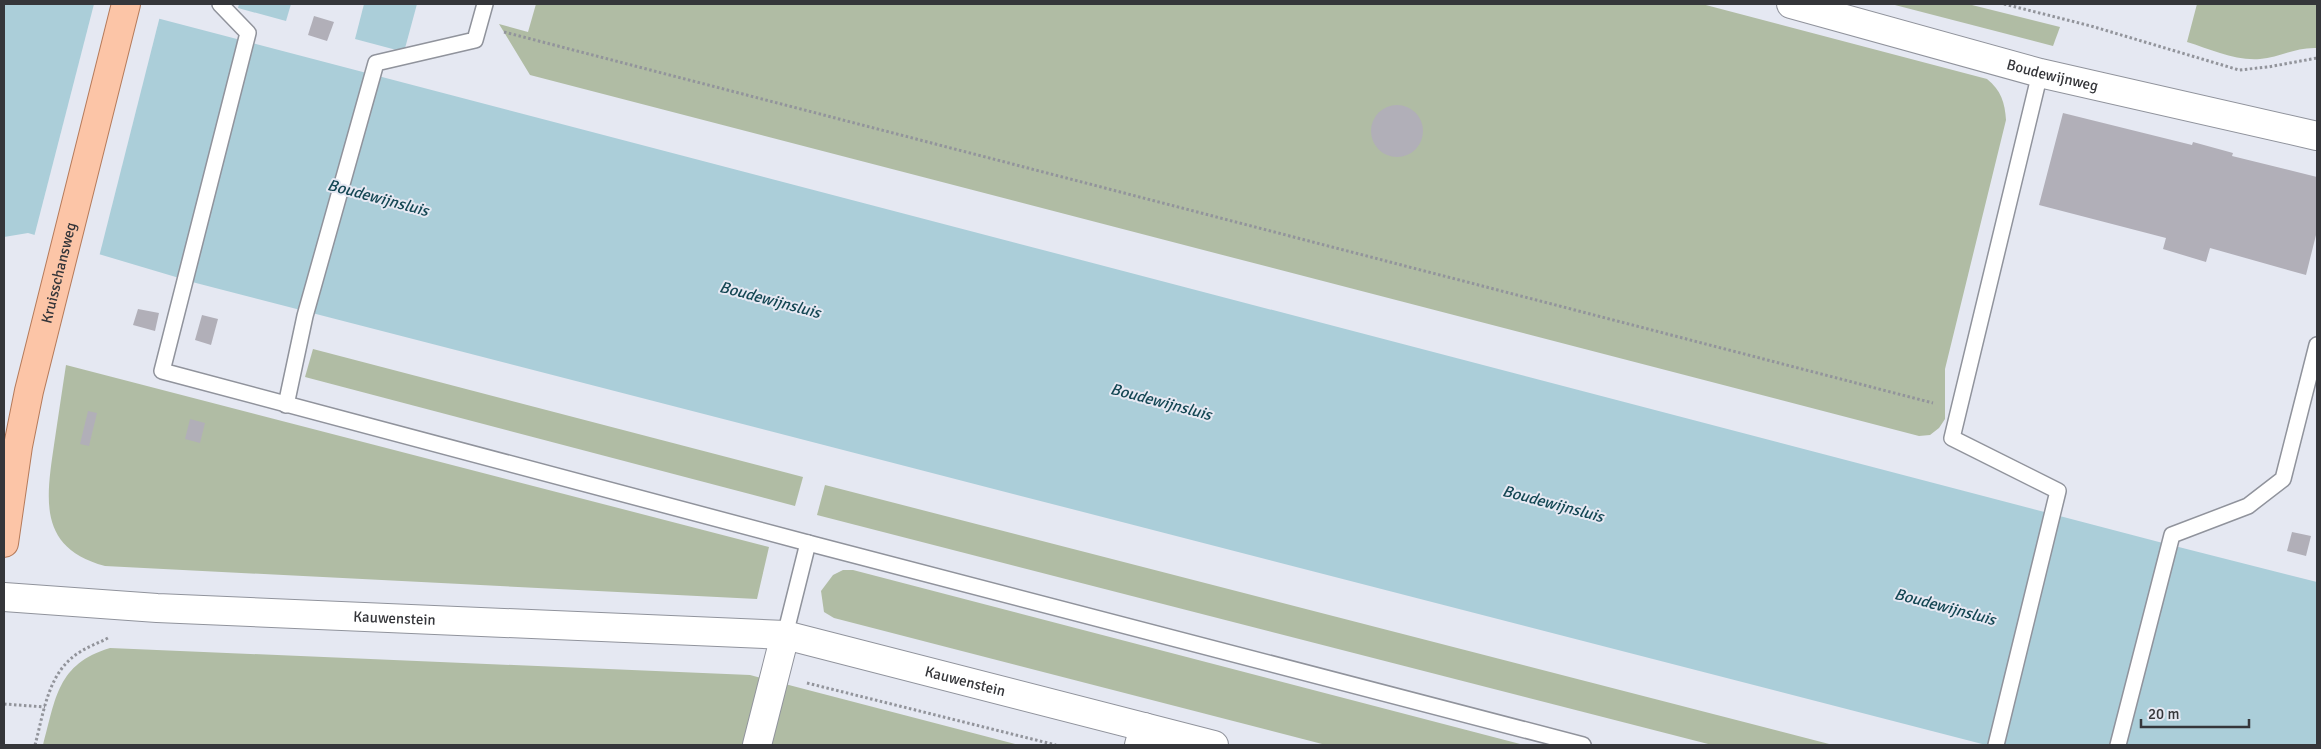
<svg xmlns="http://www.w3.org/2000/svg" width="2321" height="749" viewBox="0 0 2321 749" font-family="Signika,sans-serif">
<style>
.green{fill:#b0bca4}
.water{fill:#abced9}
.pier{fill:#e5e8f2}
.building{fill:#b1afb8}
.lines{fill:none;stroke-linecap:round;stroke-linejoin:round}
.service-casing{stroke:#90939c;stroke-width:18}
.minor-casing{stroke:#90939c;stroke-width:30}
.tertiary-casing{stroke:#90939c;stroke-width:30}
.primary-casing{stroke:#b57a5a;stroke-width:30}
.path{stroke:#92949b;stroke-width:3;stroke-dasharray:2.5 2.5;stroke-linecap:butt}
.service{stroke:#fff;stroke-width:15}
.minor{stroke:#fff;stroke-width:28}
.tertiary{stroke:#fff;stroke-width:28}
.primary{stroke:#fcc5a7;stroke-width:28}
.labels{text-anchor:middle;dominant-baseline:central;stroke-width:4;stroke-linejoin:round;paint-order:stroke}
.street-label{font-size:15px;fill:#35363a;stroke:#e5e8f2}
.water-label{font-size:16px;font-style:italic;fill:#154754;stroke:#e5e8f2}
</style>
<rect width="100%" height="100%" fill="#e5e8f2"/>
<!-- green -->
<g class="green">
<path d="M536 4H1702L1987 79C2001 90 2005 103 2006 120L1945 369V419L1939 428 1930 435 1919 436 530 75 499 24 528 32Z"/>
<polygon points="1891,4 1968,4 2060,27 2053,46"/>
<path d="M2197 4H2317V48C2296 47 2280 57 2260 59 2235 61 2210 49 2187 42Z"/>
<polygon points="313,349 803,477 795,506 305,377"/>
<path d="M66 365 769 547 757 599 105 566C38 548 46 500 54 445 58 418 62 391 66 365Z"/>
<polygon points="825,485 1833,745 1712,745 817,515"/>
<polygon points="843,570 853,570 1524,745 1326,745 834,618 824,612 821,591 833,575"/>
<path d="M110 648 750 675 1019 745H43C56 698 57 664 110 648Z"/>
</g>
<!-- water -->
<g class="water">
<polygon points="4,4 103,4 2159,542 2317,582 2317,745 1986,745 196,283 28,233 4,237"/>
<polygon points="239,4 291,4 286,21 238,8"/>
<polygon points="364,4 417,4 404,52 355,39"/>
</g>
<!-- pier -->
<polygon class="pier" points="94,4 113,4 160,16 99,257 34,237"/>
<!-- building -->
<g class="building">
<polygon points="314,16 334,22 327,41 308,35"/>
<circle cx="1397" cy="131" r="26"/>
<polygon points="2063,113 2192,145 2193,142 2233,153 2232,156 2317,177 2317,231 2306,275 2210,248 2206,262 2163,249 2166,238 2039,205"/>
<polygon points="138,309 159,313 155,331 133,325"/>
<polygon points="202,315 218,319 211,345 195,340"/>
<polygon points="88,411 97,413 89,446 80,444"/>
<polygon points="190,419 205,423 200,443 185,439"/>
<polygon points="2292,532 2311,536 2306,556 2287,551"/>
</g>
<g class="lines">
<!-- service casing -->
<g class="service-casing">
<g id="service">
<polyline points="220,4 248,33 162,371 808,543 785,635"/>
<polyline points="286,405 305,316 376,63 475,40 485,4"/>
<polyline points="808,543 1583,745"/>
<polyline points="1996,745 2058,491 1952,438 2040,73"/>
<polyline points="2118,745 2172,535 2248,506 2283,479 2317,345"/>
</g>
</g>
<!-- minor casing -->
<g class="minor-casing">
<g id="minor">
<path id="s1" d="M1791 4 2040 73 2317 136"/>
<polyline points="757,745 785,635"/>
<polyline points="1139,745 1144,727"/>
</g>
</g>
<!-- tertiary casing -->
<g class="tertiary-casing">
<g id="tertiary">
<path id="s2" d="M4 597 157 608 785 635 1214 745"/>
</g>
</g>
<!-- primary casing -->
<g class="primary-casing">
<g id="primary">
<path id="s3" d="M4 543 18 446 29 391 126 4"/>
</g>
</g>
<!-- path -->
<g class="path">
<polyline points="2004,4 2091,26 2239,70 2268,67 2317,58"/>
<polyline points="504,32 1933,403"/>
<polyline points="807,683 1056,745"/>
<polyline points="4,704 45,707"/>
<path d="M35 745C44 712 48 671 80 652 89 646 99 643 108 638"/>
</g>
<!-- service -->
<use href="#service" class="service"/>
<!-- minor -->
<use href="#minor" class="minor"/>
<!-- tertiary -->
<use href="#tertiary" class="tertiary"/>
<!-- primary -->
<use href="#primary" class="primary"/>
</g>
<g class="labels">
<!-- street labels -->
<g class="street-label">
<text stroke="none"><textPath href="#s1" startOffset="271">Boudewijnweg</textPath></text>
<text stroke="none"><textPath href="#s3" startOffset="276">Kruisschansweg</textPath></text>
<text stroke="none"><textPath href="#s2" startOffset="391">Kauwenstein</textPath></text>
<text stroke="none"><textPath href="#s2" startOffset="968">Kauwenstein</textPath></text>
</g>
<!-- water labels -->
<g class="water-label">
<text transform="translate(378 198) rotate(15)">Boudewijnsluis</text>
<text transform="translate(770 300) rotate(15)">Boudewijnsluis</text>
<text transform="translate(1161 402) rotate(15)">Boudewijnsluis</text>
<text transform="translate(1553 504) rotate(15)">Boudewijnsluis</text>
<text transform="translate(1945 607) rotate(15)">Boudewijnsluis</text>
</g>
</g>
<!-- border -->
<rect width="2321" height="749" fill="none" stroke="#35363a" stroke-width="10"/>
<!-- scale -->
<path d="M2141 719v8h108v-8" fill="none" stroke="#35363a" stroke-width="2.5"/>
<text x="2148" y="719" font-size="15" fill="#35363a" stroke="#e5e8f2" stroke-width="4" paint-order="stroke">20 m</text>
</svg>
